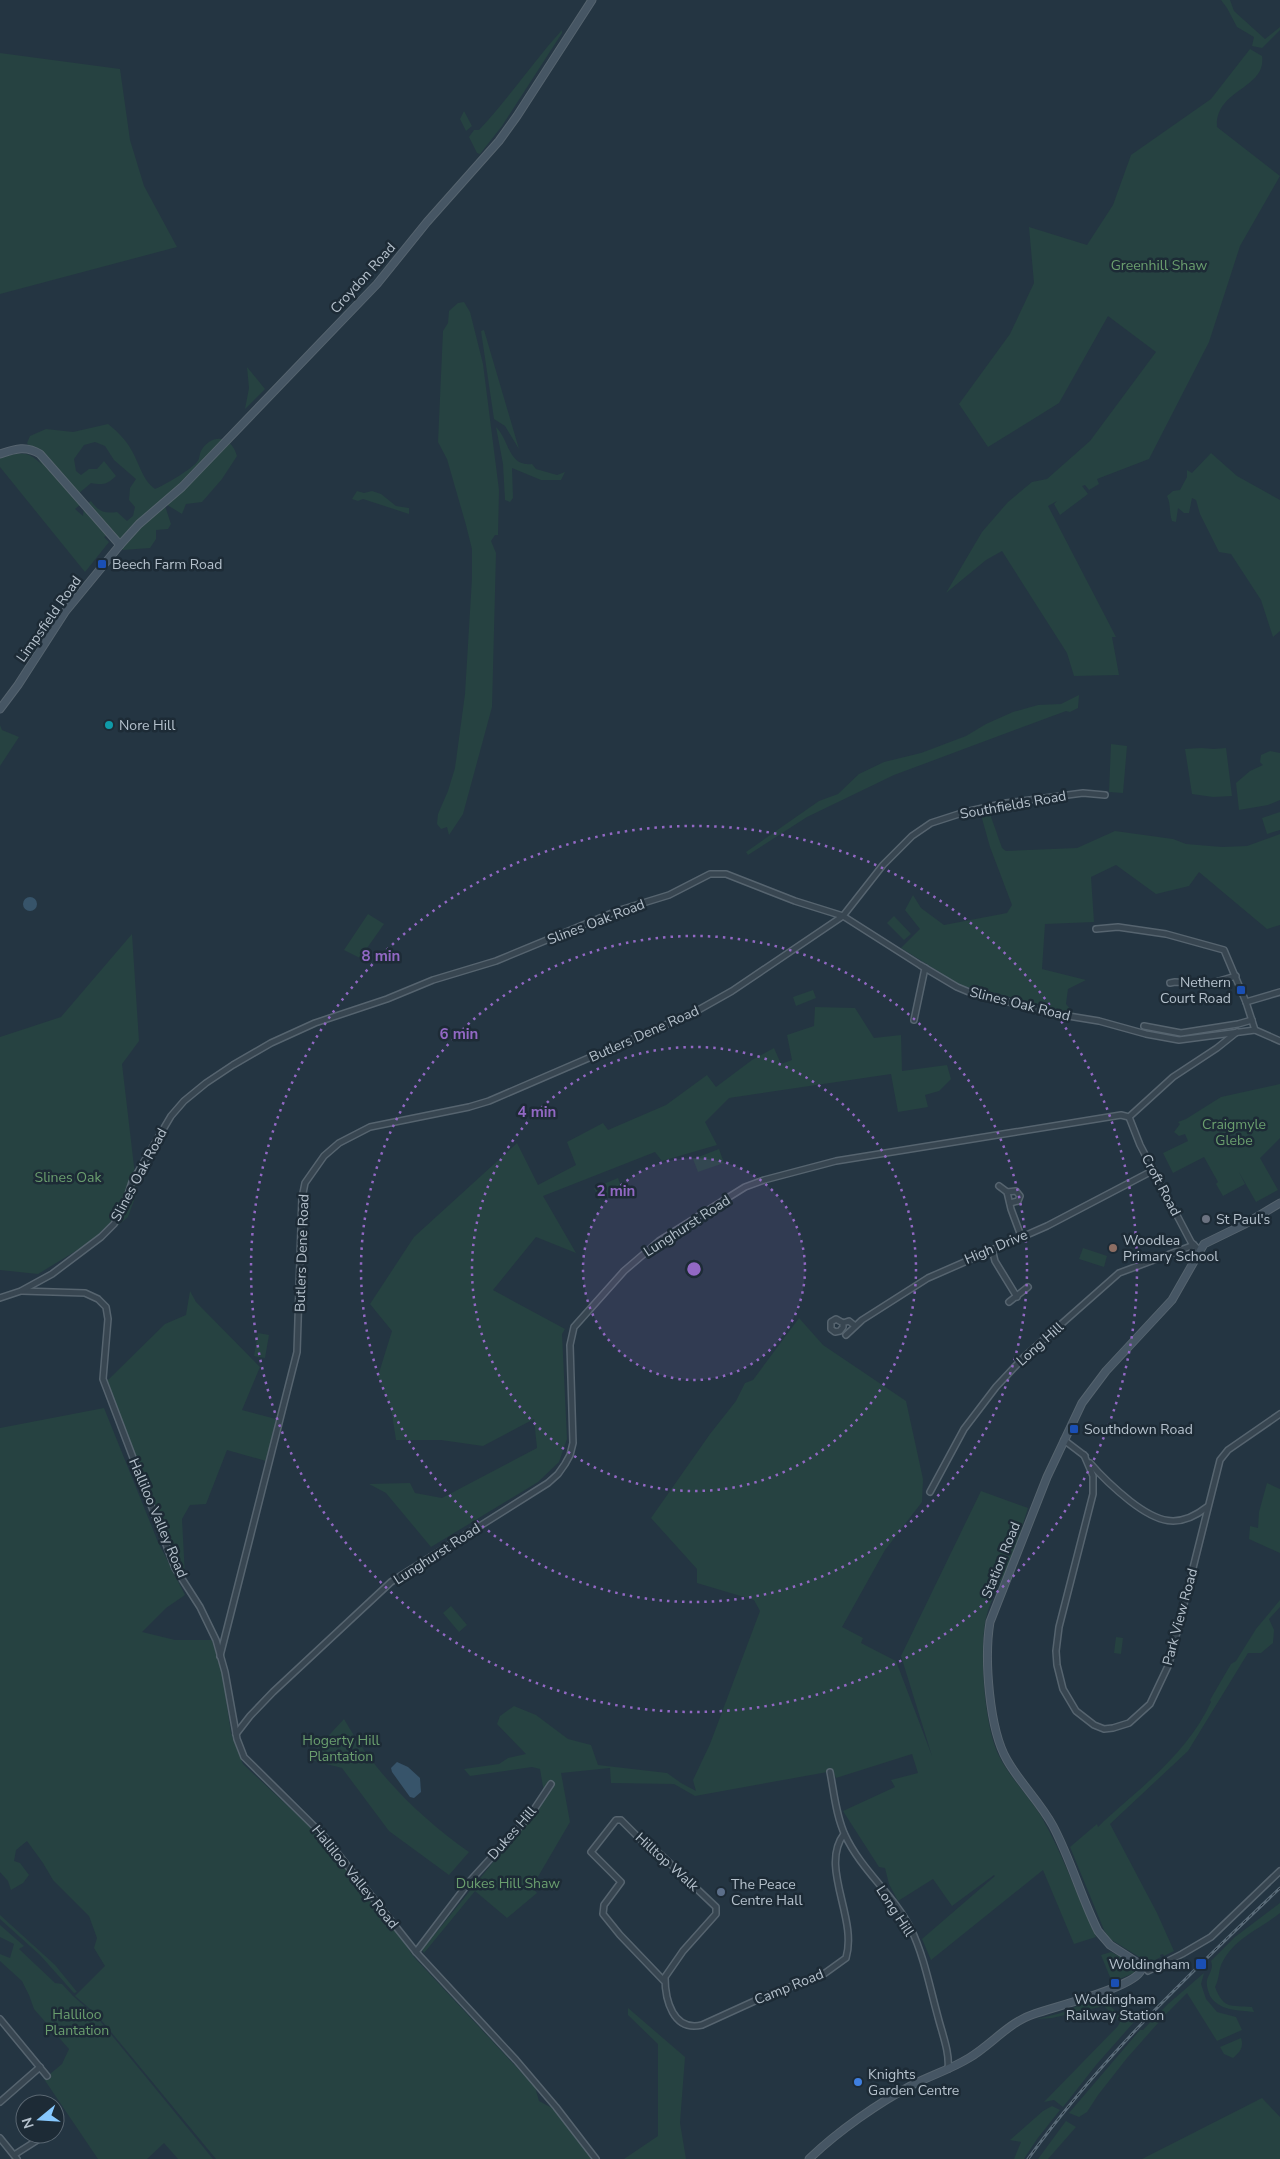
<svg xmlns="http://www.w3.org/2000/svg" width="1280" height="2159" viewBox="0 0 1280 2159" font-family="'Nunito Sans',sans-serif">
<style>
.green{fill:#264241;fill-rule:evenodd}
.water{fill:#37546a}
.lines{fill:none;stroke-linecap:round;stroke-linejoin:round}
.street-casing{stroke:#56646f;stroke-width:8}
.secondary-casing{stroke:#56646f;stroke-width:9}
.street{stroke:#384651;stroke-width:5}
.secondary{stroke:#465664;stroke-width:7}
.rail-casing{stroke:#5a6b78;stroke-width:3}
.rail{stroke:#1d2b36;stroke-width:1;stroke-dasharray:4;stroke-linecap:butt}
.ring{fill:none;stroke:#9268c4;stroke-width:2.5;stroke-dasharray:2.5 5}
.transit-dot{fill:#1a4fb4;stroke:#1d2b36;stroke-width:2}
.culture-dot{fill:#0f9aa8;stroke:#1d2b36;stroke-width:2}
.worship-dot{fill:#6b7280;stroke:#1d2b36;stroke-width:2}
.education-dot{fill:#8d6e63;stroke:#1d2b36;stroke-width:2}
.service-dot{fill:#5c6f8a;stroke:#1d2b36;stroke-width:2}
.shop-dot{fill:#3f7fe0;stroke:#1d2b36;stroke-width:2}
.labels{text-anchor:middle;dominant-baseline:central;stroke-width:5;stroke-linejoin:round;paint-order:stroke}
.park-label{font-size:14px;fill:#6a9e6e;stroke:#1d2b36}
.street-label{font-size:14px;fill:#b5c1cc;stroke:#1d2b36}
.poi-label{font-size:14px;fill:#b5c1cc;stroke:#1d2b36;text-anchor:start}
.centre{fill:#9268c4;stroke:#1d2b36;stroke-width:2.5}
.ring-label{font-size:15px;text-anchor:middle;font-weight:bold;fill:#9268c4;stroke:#1d2b36;stroke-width:5;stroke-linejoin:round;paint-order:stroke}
</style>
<rect width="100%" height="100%" fill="#243542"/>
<!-- green -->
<g class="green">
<polygon points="1221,0 1230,0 1234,11 1265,39 1280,27 1280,30 1262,48 1252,46 1254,37 1237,27 1227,8"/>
<path d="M562 30V33L502 126 480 154 477 153 469 137 474 130H479C509 98 533 62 562 30Z"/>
<path d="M1250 49 1262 56C1267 89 1215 89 1217 127L1280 176 1240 246 1209 342 1149 459 1097 479 1099 484 1089 490 1085 485 1082 486 1088 494 1060 515 1054 504 1057 501 1048 506 1116 637H1112L1119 675 1074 676 1067 653 1002 551 986 560 946 593 982 532 1008 502 1032 482 1047 479 1090 441 1156 352 1108 316 1059 403 988 447 959 404 1010 334 1034 283 1029 227 1087 245 1113 205 1131 155 1211 99Z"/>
<polygon points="0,53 120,69 130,140 144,186 177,247 0,294"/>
<polygon points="464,111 472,126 466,131 460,119"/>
<polygon points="464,302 470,312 483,364 499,490 498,535 495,535 491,541 496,553 492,707 463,814 449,835 447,827 441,829 437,824 438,814 448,791 455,768 465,694 472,578 472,549 466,525 447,459 438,442 443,331 448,323 449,311 458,303"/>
<polygon points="484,330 519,449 505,426 494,419 481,331"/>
<polygon points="247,367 265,389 245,409 249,388"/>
<path d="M108 424C118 432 126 440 132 451 139 463 143 481 155 489 163 486 192 469 197 462 200 459 199 455 201 451 212 432 232 436 237 456L222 479 202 502 186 504 182 514 164 503 171 524 168 529 156 530V539L150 548 123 550 118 540 108 535 104 537 109 542 85 572 0 467V458C19 453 27 449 42 465L27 443 30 436 46 429 73 432ZM95 442 105 446 114 460 136 479 130 488 129 500 135 507 133 516 127 521 117 512C104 514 98 511 91 501L84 506 83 516 75 509 81 504 78 494 91 483C102 485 107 485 116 476L104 461 97 469H89L81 475 76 471 74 459 84 445Z"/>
<path d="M496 427C510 441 508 467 532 464L536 469 557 475 565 472 561 480H541L512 468 513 498 510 502 505 500 503 464Z"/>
<path d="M1211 453 1237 476 1280 500V631L1273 637 1261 600 1231 554 1219 552 1200 514 1196 500 1192 498 1189 513H1184L1178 508 1176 522 1172 521C1169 513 1171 504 1167 496L1173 491 1180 490 1187 477V470L1192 473Z"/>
<polygon points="357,491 364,493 372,491 381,494 396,506 409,508 409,514 363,499 358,501 352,499"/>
<polygon points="1079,695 1078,708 1070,712 1066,711 894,775 807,817 748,855 746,852 819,801 838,794 859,774 884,762 921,753 966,736 986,724 1013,712 1038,705 1061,704"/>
<polygon points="0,725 2,730 19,737 0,766"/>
<polygon points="1111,744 1127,746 1123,793 1109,792"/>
<polygon points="1201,748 1214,749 1226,748 1232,796 1213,797 1192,794 1185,749"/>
<polygon points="1270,751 1280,753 1280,800 1268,805 1239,810 1236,783 1250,771 1263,765 1260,762 1261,755"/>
<polygon points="1280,812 1280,830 1267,834 1262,818"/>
<polygon points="990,814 1002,848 1006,851 1077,848 1115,831 1173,839 1186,844 1222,847 1247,846 1280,834 1280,925 1267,929 1199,872 1189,886 1156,894 1116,865 1091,877 1094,922 1045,924 1042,969 1086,980 1068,989 1066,1004 1077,1017 996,993 962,986 901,948 920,929 905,910 913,895 921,908 944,925 1007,913 1012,905 990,847 981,815"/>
<polygon points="368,914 384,924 360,958 344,950"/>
<polygon points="894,916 911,934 904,940 887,923"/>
<polygon points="132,934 139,1041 122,1064 137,1192 128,1217 117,1226 38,1274 0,1270 0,1037 61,1017"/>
<polygon points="813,990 816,998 796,1006 793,997"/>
<polygon points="815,1007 855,1008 874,1038 901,1035 902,1071 947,1065 951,1079 939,1091 925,1095 928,1107 898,1112 891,1074 729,1098 705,1122 717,1145 662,1161 655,1152 543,1196 576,1253 536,1237 493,1290 565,1329 562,1334 567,1439 559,1462 538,1482 431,1547 386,1493 369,1484 410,1483 415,1493 442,1498 537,1448 534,1419 483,1446 441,1440 396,1440 391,1408 378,1376 392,1331 370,1304 414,1237 517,1143 538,1185 576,1165 567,1142 603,1123 608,1130 666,1105 707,1075 716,1087 752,1060 774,1048 781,1064 792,1060 787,1035 814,1026"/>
<polygon points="1280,1084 1280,1138 1260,1158 1278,1190 1256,1202 1239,1172 1245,1184 1223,1196 1216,1184 1218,1182 1204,1157 1173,1173 1163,1153 1188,1141 1185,1134 1179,1136 1174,1132 1180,1124 1178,1122 1186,1119 1221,1097"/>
<polygon points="719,1149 724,1163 698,1172 693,1159"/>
<polygon points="618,1178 623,1191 599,1200 594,1188"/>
<polygon points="1083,1248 1107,1256 1104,1267 1079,1259"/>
<polygon points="190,1291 196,1302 260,1367 242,1410 276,1419 266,1461 227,1450 206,1504 190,1505 182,1519 185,1576 160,1519 107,1381 165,1324 186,1315"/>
<path d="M799 1318 823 1345 906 1401 923 1479 922 1502 885 1550 842 1627 863 1638 861 1643 896 1661 932 1756 901 1656 981 1491 1028 1508C1022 1526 1017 1545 1010 1562 1002 1581 991 1597 986 1618 979 1651 984 1726 999 1756 1010 1778 1028 1795 1041 1816 1063 1854 1077 1896 1096 1937L1074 1944 1043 1870 931 1960 922 1939 995 1876 994 1875 952 1906 933 1879 898 1901 889 1884 885 1868 879 1867 843 1811 895 1787 891 1780 918 1773 912 1754 836 1778 833 1771 695 1796 674 1784 611 1783 610 1768 561 1773 570 1822 532 1887 537 1893 507 1918 475 1891 424 1953 422 1950 545 1798 540 1769 532 1767 470 1776 464 1769 499 1764 508 1758 526 1754 497 1724 500 1716 514 1706 536 1715 568 1739 591 1745 598 1765 667 1773 681 1783 696 1791 693 1780 710 1744 760 1611 754 1600 697 1583V1569L651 1518 710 1434 736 1401 745 1383 753 1380Z"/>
<polygon points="258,1333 269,1335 265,1358 254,1356"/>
<polygon points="104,1408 158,1542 185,1595 166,1608 142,1632 175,1640 212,1640 222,1672 231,1733 243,1764 321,1837 388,1920 414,1957 535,2087 539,2101 554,2109 593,2159 216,2159 97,2015 75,1996 105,1966 94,1948 97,1938 89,1916 53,1880 43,1863 27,1841 16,1850 14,1861 20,1863 29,1875 23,1883 11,1890 8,1881 0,1872 0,1428"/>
<polygon points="1267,1483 1280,1489 1280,1553 1249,1539 1250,1526 1258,1528 1259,1512"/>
<path d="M1280 1600V1607L1269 1619 1274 1630 1273 1643 1261 1653H1248L1188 1751 1110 1824 1157 1913 1174 1951 1164 1956 1163 1954 1160 1955 1161 1957 1149 1963 1110 1939 1104 1930 1070 1847 1097 1824 1098 1827 1104 1821C1144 1785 1188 1752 1211 1702L1210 1700 1231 1664 1236 1661 1256 1629Z"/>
<polygon points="451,1606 467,1625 459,1632 443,1613"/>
<polygon points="1116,1637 1123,1638 1121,1654 1114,1653"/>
<path d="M344 1719C374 1772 419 1817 469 1852L449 1875 389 1831 342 1768 307 1759Z"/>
<path d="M1280 1903V1913C1260 1929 1236 1937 1223 1961 1218 1969 1220 1978 1215 1987 1224 2010 1231 2005 1252 2007L1254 2012C1237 2010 1220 2011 1210 1996 1208 1991 1206 1985 1207 1980 1209 1973 1214 1969 1211 1961L1235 1937Z"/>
<polygon points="0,1915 55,1965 77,1992 74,1993 40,1955 0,1919"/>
<polygon points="0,1925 24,1946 19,1949 55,1983 62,1984 73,1996 96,2016 213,2159 178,2159 164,2143 147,2159 98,2159 44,2079 62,2064 69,2049 34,2009 29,1995 22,1981 0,1961 0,1954 10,1958 14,1944 0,1937"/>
<polygon points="1111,1952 1131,1962 1136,1967 1134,1973 1112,1982 1101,1955"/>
<polygon points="1204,1973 1201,1984 1206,1999 1217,2012 1236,2017 1242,2030 1217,2041 1187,1993 1166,2014 1127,2058 1098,2095 1087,2112 1079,2117 1069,2113 1140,2030 1143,2030 1168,2004"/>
<polygon points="1104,1995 1104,2000 1127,2022 1139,2012 1141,2014 1096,2065 1063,2107 1054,2100 1044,2102 1118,2026 1120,2022 1104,2006 1052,2018 1037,2019 1061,2013"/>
<polygon points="628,2008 685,2057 680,2123 686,2159 624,2159 658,2136 658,2044 628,2015"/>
<path d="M1241 2038C1244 2047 1240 2052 1233 2058L1224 2054 1220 2047Z"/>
<polygon points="1262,2098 1280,2117 1280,2159 1142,2159"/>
<polygon points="1052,2106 1060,2110 1037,2139 1024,2159 1014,2159 1021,2142 1010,2140 1043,2111"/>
<polygon points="1066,2121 1076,2127 1048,2159 1038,2159"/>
</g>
<!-- water -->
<g class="water">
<circle cx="30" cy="904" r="7"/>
<polygon points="397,1762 408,1767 420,1778 421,1792 414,1798 410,1797 392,1772 391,1768"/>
</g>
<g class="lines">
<!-- street casing -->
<g class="street-casing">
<g id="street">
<polyline points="1096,929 1118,927 1166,934 1224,950 1246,1002 1255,1030"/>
<polyline points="1170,983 1175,982 1209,984 1236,976"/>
<polyline points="1246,1002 1280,992"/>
<polyline points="914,1020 925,968"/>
<polyline points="1144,1026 1181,1033 1238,1024 1252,1020"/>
<polyline points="1129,1117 1140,1145 1191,1242 1199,1250"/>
<polyline points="999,1186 1007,1192 1011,1209 1021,1236"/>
<polyline points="1007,1192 1016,1191 1020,1196 1018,1201 1010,1203"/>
<polyline points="992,1249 995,1261 1017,1297"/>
<polyline points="22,1291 85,1293 98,1299 106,1307 108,1319 103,1379 175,1568 200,1607 216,1640 225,1672 237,1739 244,1757 323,1835 416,1952 516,2060 556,2107 596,2159"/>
<polyline points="0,1298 21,1291 52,1274 101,1237 114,1224 124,1207 132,1182 171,1116 184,1101 206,1083 233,1065 271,1043 315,1023 387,999 433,980 496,961 617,911 669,895 710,874 726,874 795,901 843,916 920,965 957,987 969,992 1056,1014 1099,1021 1146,1034 1179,1040 1255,1030 1280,1041"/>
<polyline points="1009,1302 1028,1287"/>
<polyline points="843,1323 843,1327 840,1331 835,1332 831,1329 831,1322 836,1319 843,1323 849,1321 855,1326"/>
<polyline points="846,1335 862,1320 928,1278 1047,1226 1154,1170"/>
<polyline points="1064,1440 1085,1456"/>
<polyline points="1084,1455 1093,1476 1093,1494 1059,1627 1056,1651 1057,1665 1063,1689 1076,1711 1094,1725 1104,1729 1113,1728 1129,1723 1150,1704 1169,1664 1220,1460 1228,1450 1280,1414"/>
<path d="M1090 1463C1102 1477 1115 1489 1130 1501 1157 1522 1178 1530 1207 1507"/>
<polyline points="930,1492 964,1429 996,1387 1024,1357 1119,1273 1194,1245"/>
<polyline points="220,1656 297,1352 302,1198 305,1183 324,1156 339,1143 370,1127 469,1107 489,1101 693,1013 732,991 843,916 883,865 912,836 931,823 965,812 1006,803 1083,793 1105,795"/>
<polyline points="236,1734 250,1716 273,1692 391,1582 548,1483 558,1474 565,1464 570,1455 573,1443 570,1345 574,1327 624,1271 659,1241 745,1187 764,1180 836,1161 1121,1115 1129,1117 1173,1077 1217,1048 1237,1032"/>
<path d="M830 1772C834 1792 836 1816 845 1835 861 1870 894 1895 911 1929 924 1956 930 1988 938 2017 942 2033 950 2053 948 2069"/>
<polyline points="416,1952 470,1881 531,1814 551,1784"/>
<polyline points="1148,1971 1182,1954 1211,1937 1280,1871"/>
<path d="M665 1982 620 1935 603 1914 604 1905 621 1882 591 1852 616 1820H621L641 1840 661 1855 716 1907V1914L683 1951 665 1977C665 2000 673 2032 702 2025L770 1994 821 1976 846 1958C858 1918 819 1867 844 1834"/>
<polyline points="0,2019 47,2076"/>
<polyline points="0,2102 40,2067"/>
<polyline points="55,2129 56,2128"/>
<polyline points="0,2138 17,2159"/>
<polyline points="14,2155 47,2134"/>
</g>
</g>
<!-- secondary casing -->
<g class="secondary-casing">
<g id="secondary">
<path d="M0 454C15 449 26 445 40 454L120 545"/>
<polyline points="0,709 18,685 65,612 120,545 139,524 182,487 377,284 427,222 499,141 517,116 592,0"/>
<path d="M1141 1970 1138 1963 1110 1945 1098 1931C1081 1897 1071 1860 1053 1826 1040 1802 1020 1783 1007 1760 989 1729 984 1658 990 1622L1047 1477 1082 1403 1106 1371 1172 1300 1204 1244 1245 1224 1280 1203"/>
<path d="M809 2159C838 2131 878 2103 914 2084 932 2075 951 2069 969 2058 991 2045 1009 2022 1034 2014 1053 2007 1136 1987 1141 1970"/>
</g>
</g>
<!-- street -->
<use href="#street" class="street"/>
<!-- secondary -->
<use href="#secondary" class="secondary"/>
<!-- rail casing -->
<g class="rail-casing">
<path id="rail" d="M1028 2159C1101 2058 1190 1973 1280 1888"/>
</g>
<!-- rail -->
<use href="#rail" class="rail"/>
</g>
<!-- distance rings -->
<circle cx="694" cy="1269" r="111" fill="#9268c4" fill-opacity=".12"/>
<g class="ring">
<circle cx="694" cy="1269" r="111"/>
<circle cx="694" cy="1269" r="222"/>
<circle cx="694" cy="1269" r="333"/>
<circle cx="694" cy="1269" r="443"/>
</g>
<!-- markers -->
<g class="transit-dot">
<rect x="97" y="559" width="10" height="10" rx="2.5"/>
<rect x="1236" y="985" width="10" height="10" rx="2.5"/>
<rect x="1069" y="1424" width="10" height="10" rx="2.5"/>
<rect x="1195" y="1958" width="12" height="12" rx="2.5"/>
<rect x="1110" y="1978" width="10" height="10" rx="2.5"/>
</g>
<circle class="culture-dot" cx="109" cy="725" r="5"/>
<circle class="worship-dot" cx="1206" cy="1219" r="5"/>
<circle class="education-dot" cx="1113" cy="1248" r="5"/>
<circle class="service-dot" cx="721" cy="1892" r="5"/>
<circle class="shop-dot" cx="858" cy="2082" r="5"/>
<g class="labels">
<!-- park labels -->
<g class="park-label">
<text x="1159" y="265">Greenhill Shaw</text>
<text x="1234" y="1124">Craigmyle<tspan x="1234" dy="16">Glebe</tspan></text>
<text x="68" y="1177">Slines Oak</text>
<text x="341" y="1740">Hogerty Hill<tspan x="341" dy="16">Plantation</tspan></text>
<text x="508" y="1883">Dukes Hill Shaw</text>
<text x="77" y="2014">Halliloo<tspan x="77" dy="16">Plantation</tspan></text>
</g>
<!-- street labels -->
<g class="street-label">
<text transform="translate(363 278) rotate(-48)">Croydon Road</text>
<text transform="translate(49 619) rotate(-55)">Limpsfield Road</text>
<text transform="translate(1013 805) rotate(-10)">Southfields Road</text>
<text transform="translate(596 922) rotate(-21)">Slines Oak Road</text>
<text transform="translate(1020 1004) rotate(14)">Slines Oak Road</text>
<text transform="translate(644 1034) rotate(-24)">Butlers Dene Road</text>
<text transform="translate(139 1175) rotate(-62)">Slines Oak Road</text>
<text transform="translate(1161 1185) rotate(62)">Croft Road</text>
<text transform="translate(687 1226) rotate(-33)">Lunghurst Road</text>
<text transform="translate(996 1247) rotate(-23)">High Drive</text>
<text transform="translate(302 1253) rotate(-88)">Butlers Dene Road</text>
<text transform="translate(1040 1344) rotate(-42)">Long Hill</text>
<text transform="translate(158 1518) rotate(67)">Halliloo Valley Road</text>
<text transform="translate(437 1554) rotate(-33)">Lunghurst Road</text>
<text transform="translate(1001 1560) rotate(-68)">Station Road</text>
<text transform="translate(1180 1617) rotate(-75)">Park View Road</text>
<text transform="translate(512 1833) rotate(-49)">Dukes Hill</text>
<text transform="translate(667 1862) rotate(42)">Hilltop Walk</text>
<text transform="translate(355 1877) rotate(51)">Halliloo Valley Road</text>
<text transform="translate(895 1911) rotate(57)">Long Hill</text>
<text transform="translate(789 1987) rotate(-22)">Camp Road</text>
</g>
<!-- poi labels -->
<g class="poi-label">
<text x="112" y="564">Beech Farm Road</text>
<text x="119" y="725">Nore Hill</text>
<text x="1231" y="982" text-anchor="end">Nethern<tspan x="1231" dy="16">Court Road</tspan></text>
<text x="1216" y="1219">St Paul's</text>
<text x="1123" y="1240">Woodlea<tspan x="1123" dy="16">Primary School</tspan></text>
<text x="1084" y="1429">Southdown Road</text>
<text x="731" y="1884">The Peace<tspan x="731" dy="16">Centre Hall</tspan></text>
<text x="1190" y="1964" text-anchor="end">Woldingham</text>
<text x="1115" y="1999" text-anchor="middle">Woldingham<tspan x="1115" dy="16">Railway Station</tspan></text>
<text x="868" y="2074">Knights<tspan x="868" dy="16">Garden Centre</tspan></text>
</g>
</g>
<circle cx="694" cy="1269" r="8" class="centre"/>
<g class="ring-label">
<text x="381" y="961">8 min</text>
<text x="459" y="1039">6 min</text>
<text x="537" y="1117">4 min</text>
<text x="616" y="1196">2 min</text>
</g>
<!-- north arrow -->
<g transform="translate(40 2119) rotate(252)"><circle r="24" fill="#1d2b36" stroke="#5a6772"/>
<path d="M0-4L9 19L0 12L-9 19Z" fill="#87c8fe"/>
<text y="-8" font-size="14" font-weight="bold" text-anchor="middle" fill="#b5c1cc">N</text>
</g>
</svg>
